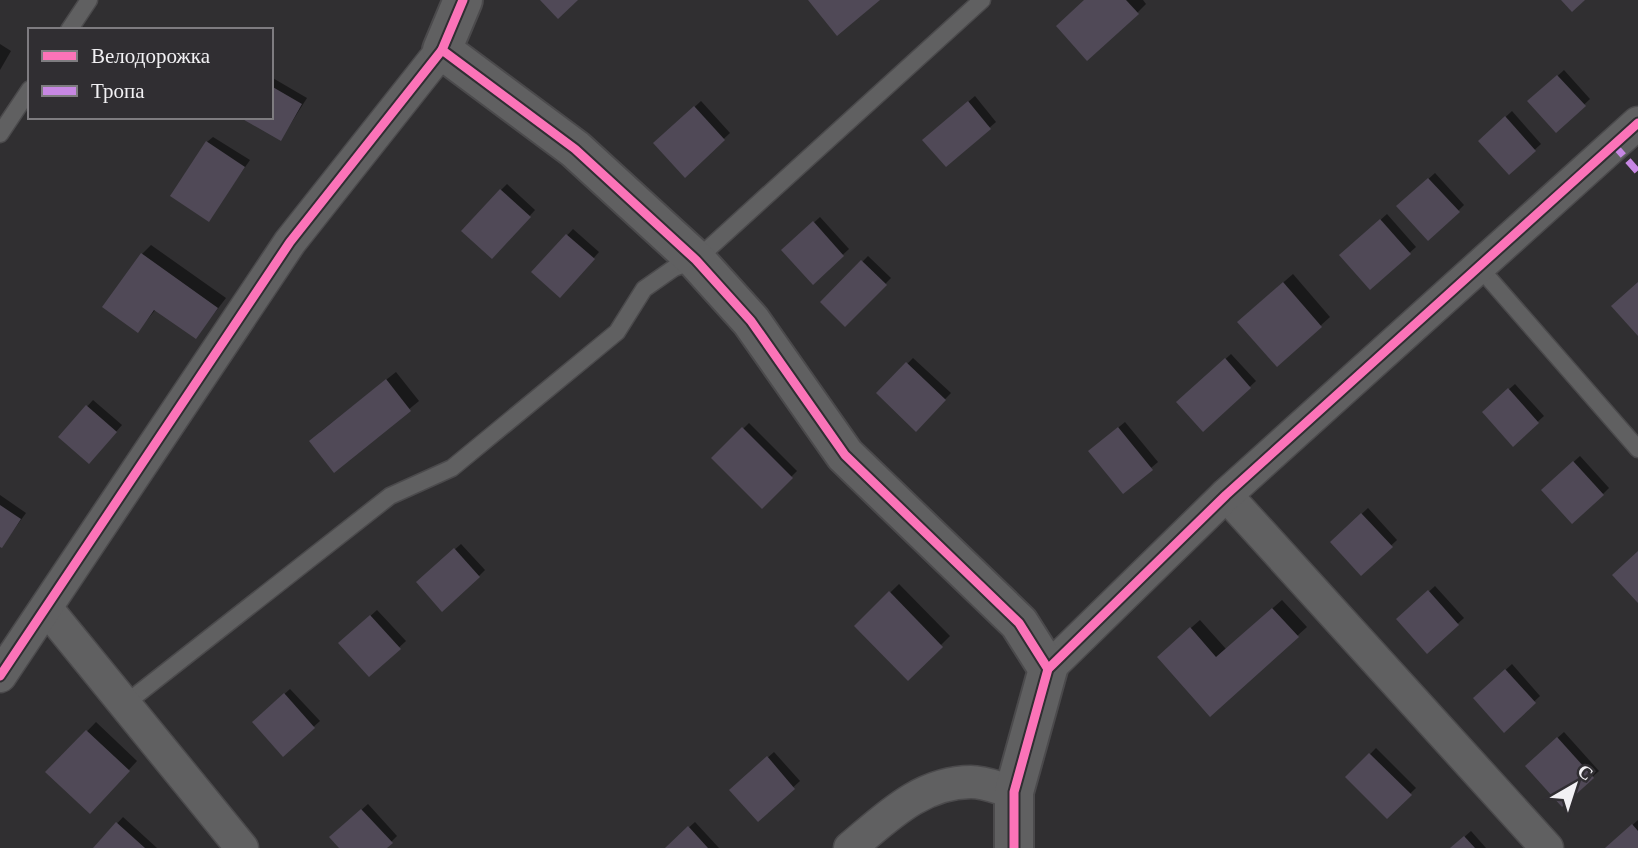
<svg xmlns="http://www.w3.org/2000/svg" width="1638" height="848" viewBox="0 0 1638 848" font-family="Georgia,serif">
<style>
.shadow{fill:#0007}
.building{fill:#504957}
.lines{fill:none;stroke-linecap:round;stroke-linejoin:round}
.service-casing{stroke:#4b4a4c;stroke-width:19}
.minor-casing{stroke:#4b4a4c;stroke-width:35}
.tertiary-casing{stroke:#4b4a4c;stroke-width:42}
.service{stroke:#606061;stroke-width:16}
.minor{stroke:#606061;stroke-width:32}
.tertiary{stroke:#606061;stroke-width:38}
.quiet{stroke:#c787e3;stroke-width:7;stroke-dasharray:14 7;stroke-linecap:butt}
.cycleway-casing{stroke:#302e32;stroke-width:13}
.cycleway{stroke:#fb73b8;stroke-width:9}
</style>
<rect width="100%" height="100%" fill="#302f31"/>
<!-- shadow -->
<g class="shadow">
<polygon points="1086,0 1143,0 1146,4 1137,13"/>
<polygon points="0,44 11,51 0,70"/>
<polygon points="1564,70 1590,99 1556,131 1536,96"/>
<polygon points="271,77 307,98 281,139 271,117"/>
<polygon points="975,96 996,122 946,165 931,134"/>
<polygon points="701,101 730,133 685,175 656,143"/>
<polygon points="1512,111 1541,144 1509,173 1486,135"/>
<polygon points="213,137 250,160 209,219 207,142"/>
<polygon points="1435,173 1464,205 1458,211 1405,200"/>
<polygon points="507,184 535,210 498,251 501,190"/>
<polygon points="1387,214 1416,247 1370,288 1347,250"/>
<polygon points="820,217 849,249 813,282 784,250"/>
<polygon points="573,229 599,252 560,296 534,272"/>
<polygon points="151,245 226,298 196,337 156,309 138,331 142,254"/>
<polygon points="868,256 891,278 845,325 823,302"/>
<polygon points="1293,274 1330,317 1277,365 1248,313"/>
<polygon points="1231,354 1256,381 1203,430 1184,397"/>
<polygon points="913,358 951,393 916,429 879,393"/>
<polygon points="396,372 419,401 335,470 320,432"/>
<polygon points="1515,384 1544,416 1513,444 1490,406"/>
<polygon points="93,400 122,425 95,456 60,437"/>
<polygon points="1125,422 1158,462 1124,491 1097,445"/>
<polygon points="749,423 797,471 762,506 714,458"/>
<polygon points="1580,456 1609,488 1603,494 1543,490"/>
<polygon points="0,495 26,513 2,546 0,545"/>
<polygon points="1368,508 1397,540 1361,574 1338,536"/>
<polygon points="461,544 485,570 479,576 424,577"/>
<polygon points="899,584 950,636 908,678 856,626"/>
<polygon points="1435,586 1464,618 1427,651 1399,619"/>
<polygon points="1282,600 1307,627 1210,714 1168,648 1200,620 1226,649"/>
<polygon points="377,610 406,641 369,675 347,637"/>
<polygon points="1512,664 1540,696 1504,730 1475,698"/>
<polygon points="290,689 320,721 283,754 260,716"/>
<polygon points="96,722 137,761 90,812 48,772"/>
<polygon points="1564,732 1599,771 1562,804 1533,760"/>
<polygon points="1376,748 1416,788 1387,816 1348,777"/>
<polygon points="774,752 800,781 758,819 738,784"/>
<polygon points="368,804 397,836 385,848 341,848 337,832"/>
<polygon points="123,817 157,848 95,848"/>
<polygon points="1638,820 1638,848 1607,848"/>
<polygon points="695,822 719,848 666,848"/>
<polygon points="1471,831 1486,848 1452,848"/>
</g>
<!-- building -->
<g class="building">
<polygon points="540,0 578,0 558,19"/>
<polygon points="808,0 880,0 837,36"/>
<polygon points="1084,0 1126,0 1139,14 1087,61 1056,26"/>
<polygon points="1561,0 1585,0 1572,12"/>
<polygon points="1557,75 1586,106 1556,133 1527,101"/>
<polygon points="271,86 302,104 281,141 239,117 271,117"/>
<polygon points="968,101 991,129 946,167 922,140"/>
<polygon points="694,106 725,140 685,178 653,143"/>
<polygon points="1505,116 1536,151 1509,175 1478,141"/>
<polygon points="206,141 245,167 209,222 170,196"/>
<polygon points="1428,178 1460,212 1428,241 1396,206"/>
<polygon points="500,189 531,217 492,259 461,231"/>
<polygon points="1380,219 1411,254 1370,290 1339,255"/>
<polygon points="813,221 844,256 813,285 781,250"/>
<polygon points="566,234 595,259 560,298 531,272"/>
<polygon points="141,253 218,308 196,339 154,310 138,333 102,307"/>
<polygon points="861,260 887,285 845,327 820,302"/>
<polygon points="1283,282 1322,327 1277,367 1237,322"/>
<polygon points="1638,282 1638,336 1611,306"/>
<polygon points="1225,358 1251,388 1203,432 1176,402"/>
<polygon points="906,362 946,400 916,432 876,393"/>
<polygon points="386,379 411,411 334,473 309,441"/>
<polygon points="1508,388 1539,423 1513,447 1482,412"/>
<polygon points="86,405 117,432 89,464 58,437"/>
<polygon points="742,427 793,478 762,509 711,458"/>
<polygon points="1118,427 1153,470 1123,494 1088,451"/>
<polygon points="1573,461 1604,495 1572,524 1541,490"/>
<polygon points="0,505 21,519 2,548 0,547"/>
<polygon points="1361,513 1393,547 1361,576 1330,542"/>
<polygon points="454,548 480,577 442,612 416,582"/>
<polygon points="1638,551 1638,603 1612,575"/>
<polygon points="1428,590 1459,625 1427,654 1396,619"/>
<polygon points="889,591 943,647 908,681 854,626"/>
<polygon points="1272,608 1299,637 1210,717 1157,657 1190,627 1216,657"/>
<polygon points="370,615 401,649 369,677 338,643"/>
<polygon points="1505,669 1536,703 1504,733 1473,698"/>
<polygon points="284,693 315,728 283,757 252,722"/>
<polygon points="86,730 130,771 90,814 45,772"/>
<polygon points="1557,737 1594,778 1562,807 1525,766"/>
<polygon points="1369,753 1412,795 1387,819 1345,777"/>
<polygon points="767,756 795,789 758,822 729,790"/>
<polygon points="361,809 393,843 387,848 339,848 329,837"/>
<polygon points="116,822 145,848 93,848"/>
<polygon points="1632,824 1638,831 1638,848 1605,848"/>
<polygon points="688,826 708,848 665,848"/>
<polygon points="1464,836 1475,848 1450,848"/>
</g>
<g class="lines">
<!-- service casing -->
<g class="service-casing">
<g id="service">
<polyline points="69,30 89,0"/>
<polyline points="0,134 30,89"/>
<polyline points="1479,267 1638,449"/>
<polyline points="125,704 390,496 452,468 617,332 644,289 674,268 696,260 982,0"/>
</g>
</g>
<!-- minor casing -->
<g class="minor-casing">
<g id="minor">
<polyline points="1226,495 1547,848"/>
<polyline points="47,609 242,848"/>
<polyline points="1048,669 1226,495 1638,123"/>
<polyline points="0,676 290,242 442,50"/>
<path d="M850 848C886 818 921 782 971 782 985 782 1001 789 1014 792"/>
</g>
</g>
<!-- tertiary casing -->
<g class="tertiary-casing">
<polyline id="tertiary" points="463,0 442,50 575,149 696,260 751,321 845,455 1019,623 1048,669 1014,792 1014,848"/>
</g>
<!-- service -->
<use href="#service" class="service"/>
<!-- minor -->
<use href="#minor" class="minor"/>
<!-- tertiary -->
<use href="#tertiary" class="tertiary"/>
<!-- quiet -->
<polyline class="quiet" points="1614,145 1638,172"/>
<!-- cycleway casing -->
<g class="cycleway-casing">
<g id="cycleway">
<polyline points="442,50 575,149 696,260 751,321 845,455 1019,623 1048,669"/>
<polyline points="0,676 290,242 442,50 463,0"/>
<polyline points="1014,848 1014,792 1048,669 1226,495 1638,123"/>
</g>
</g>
<!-- cycleway -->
<use href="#cycleway" class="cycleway"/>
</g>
<!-- legend -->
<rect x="28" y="28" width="245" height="91" fill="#302e32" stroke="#7e7c80" stroke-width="2"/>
<rect x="42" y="51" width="35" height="10" fill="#fb73b8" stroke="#7e7c80" stroke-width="2"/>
<text x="91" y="63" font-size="21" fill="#f2f1f4">Велодорожка</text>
<rect x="42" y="86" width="35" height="10" fill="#c787e3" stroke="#7e7c80" stroke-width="2"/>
<text x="91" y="98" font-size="21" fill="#f2f1f4">Тропа</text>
<!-- north arrow -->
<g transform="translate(1575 785) rotate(39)" stroke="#302e32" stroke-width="5" paint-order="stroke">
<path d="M0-5L12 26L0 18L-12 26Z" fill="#f2f1f4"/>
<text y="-10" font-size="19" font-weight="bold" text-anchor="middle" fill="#f2f1f4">С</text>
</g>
</svg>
